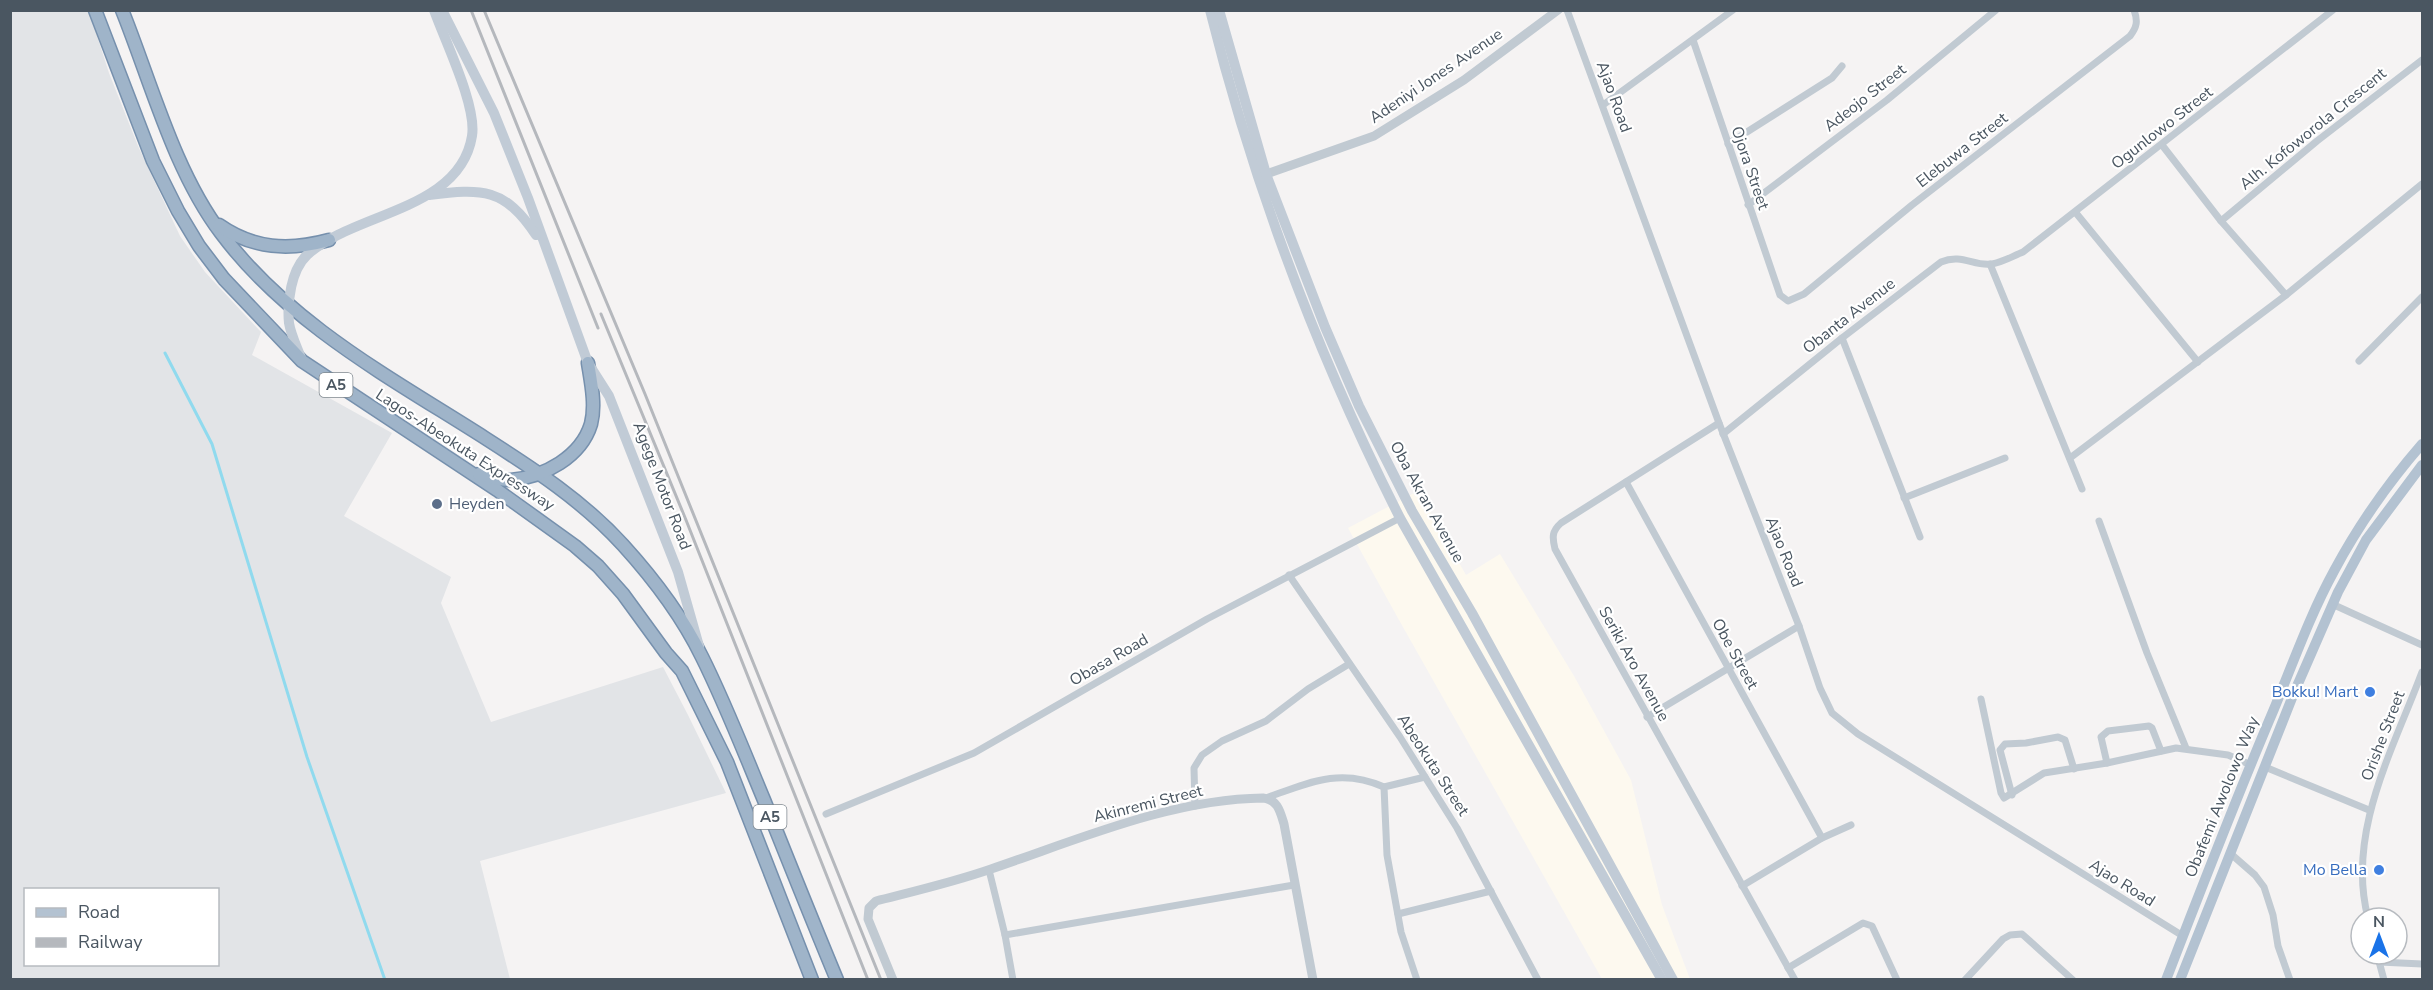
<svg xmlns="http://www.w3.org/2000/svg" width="2433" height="990" viewBox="0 0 2433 990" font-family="'Nunito Sans',sans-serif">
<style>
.commercial{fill:#fdf9ef}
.airport{fill:#e2e4e7;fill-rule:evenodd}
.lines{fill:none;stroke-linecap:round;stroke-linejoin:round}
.stream{stroke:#90daee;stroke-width:3}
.trunk-casing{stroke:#7690ad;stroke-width:15}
.minor{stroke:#c1cad2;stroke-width:7}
.tertiary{stroke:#c1cad2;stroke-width:9}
.secondary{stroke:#c1cbd6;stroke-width:10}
.primary{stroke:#b3c2d1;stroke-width:10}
.trunk{stroke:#9fb4c9;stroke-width:12}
.rail{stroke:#b5b8bd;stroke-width:3}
.service-dot{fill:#5c6f8a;stroke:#fff;stroke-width:2}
.shop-dot{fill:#3f7fe0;stroke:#fff;stroke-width:2}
.labels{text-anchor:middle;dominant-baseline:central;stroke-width:4.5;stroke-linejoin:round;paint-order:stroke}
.shield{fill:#fff;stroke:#808990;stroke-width:1.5}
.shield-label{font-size:15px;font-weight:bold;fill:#4a5661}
.street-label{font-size:16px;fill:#4a5661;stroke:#fff}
.service-label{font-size:16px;fill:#4e5e75;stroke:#fff;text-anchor:start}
.shop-label{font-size:16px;fill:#366cbe;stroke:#fff;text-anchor:end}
</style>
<rect width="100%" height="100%" fill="#f5f3f3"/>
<!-- commercial -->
<polygon class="commercial" points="1418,491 1466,575 1500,554 1574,676 1631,780 1662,905 1690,979 1602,979 1399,620 1348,528"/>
<!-- airport -->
<path class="airport" d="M10 11H89L109 73 138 146 180 236 205 272 261 332 252 355 392 433 344 516 451 577 441 603 491 722 663 667 688 715 726 793 480 861 510 979H11ZM26 890H218V964H26Z"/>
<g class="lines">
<!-- stream -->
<polyline class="stream" points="165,353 212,444 307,757 385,980"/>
<!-- trunk casing -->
<g class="trunk-casing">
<g id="trunk">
<polyline points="95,10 153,161 178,211 199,246 224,279 302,361 497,490 575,546 598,566 623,594 666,653 682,671 727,762 812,980"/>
<path d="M122 10C151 82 174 171 221 233 289 324 391 378 485 438 535 470 583 501 623 545 653 578 682 616 702 657 725 703 744 752 764 800 788 860 812 920 837 980"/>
<path d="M219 225C253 249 289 251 329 240"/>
<path d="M479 474C489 476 501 481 511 480 544 477 581 457 591 424 596 405 591 382 588 363"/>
</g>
</g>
<!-- minor -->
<g class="minor">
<polyline points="1567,10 1719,423 1799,626 1820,688 1832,713 1858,734 2183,936"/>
<path d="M1693 40 1780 295 1788 301 1804 294 1912 205 2130 36C2137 27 2138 21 2134 10"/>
<polyline points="1603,105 1733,10"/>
<polyline points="1728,144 1832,78 1842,66"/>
<polyline points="2162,145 2221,221 2286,295"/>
<polyline points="1748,205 1887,100 1996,10"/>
<polyline points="2076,213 2198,362"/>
<polyline points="2221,221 2317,141 2422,60"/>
<polyline points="1990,264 2082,489"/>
<polyline points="1842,338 1920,537"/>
<polyline points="2359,361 2422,297"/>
<path d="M1719 423 1561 523C1552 531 1552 537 1555 549L1795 980"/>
<path d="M1723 434 1842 338 1941 262C1962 253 1974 267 1992 264 2003 262 2013 256 2023 252L2333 10"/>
<polyline points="2070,458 2286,295 2422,184"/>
<polyline points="1626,482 1822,838"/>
<polyline points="1904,498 2005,458"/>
<polyline points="2099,521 2147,653 2186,748"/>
<polyline points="1289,575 1400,737 1457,828 1538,980"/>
<polyline points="2332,604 2422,645"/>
<polyline points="1981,699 2001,793 2004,798 2044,773 2107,763 2176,748 2228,755 2251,765"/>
<polyline points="1647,717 1799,626"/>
<polyline points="2107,763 2101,737 2108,731 2149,726 2152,728 2161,751"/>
<polyline points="2265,767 2369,810"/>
<polyline points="2012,795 2000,750 2005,744 2026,743 2058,737 2065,740 2074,769"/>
<path d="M1266 798C1308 783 1340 767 1384 787"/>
<polyline points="1195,806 1194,768 1202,755 1222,741 1266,721 1308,689 1349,664"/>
<polyline points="826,814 974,753 1207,619 1400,518"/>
<polyline points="2231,854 2255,875 2264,887 2273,915 2278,946 2290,980"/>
<polyline points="989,870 1005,935 1013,980"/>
<polyline points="1742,886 1822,838 1851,825"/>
<polyline points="1398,914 1491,891"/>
<path d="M2368 918C2346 833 2393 750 2422 672"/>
<polyline points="1005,935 1294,885"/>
<polyline points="2377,954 2384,980"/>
<polyline points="2379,962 2422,964"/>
<polyline points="1788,968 1863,923 1872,926 1897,980"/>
<polyline points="1417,980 1401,932 1387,855 1384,787 1425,777"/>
<polyline points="1965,980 2003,939 2010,935 2022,934 2073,980"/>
</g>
<!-- tertiary -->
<g class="tertiary">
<polyline points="1261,176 1374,136 1464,80 1558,10"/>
<path d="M893 980 868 919 869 908 876 901C915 891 954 882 991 869 1077 840 1171 799 1263 798 1278 800 1280 811 1284 824L1313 980"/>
</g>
<!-- secondary -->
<g class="secondary">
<polyline points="442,10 494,113 528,198 588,363 609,396 678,572 699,646"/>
<path d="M1210 10C1254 187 1318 356 1400 518L1662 980"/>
<polyline points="1219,10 1266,174 1325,327 1359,406 1412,511 1472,613 1673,980"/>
<path d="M429 195C482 188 505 188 536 235"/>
<path d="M301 358C297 347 291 335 289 323 287 302 291 270 307 255 354 212 460 211 472 136 477 106 445 41 434 10"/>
</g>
<!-- primary -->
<g class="primary">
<path d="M2166 980C2201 889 2236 798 2274 709 2293 663 2310 615 2334 571 2358 526 2389 482 2422 444"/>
<polyline points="2180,980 2294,693 2338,592 2366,540 2422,465"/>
</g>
<!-- trunk -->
<use href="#trunk" class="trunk"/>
<!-- rail -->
<g class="rail">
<polyline points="471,10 598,328"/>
<polyline points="484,10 645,394 881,980"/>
<polyline points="601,314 686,520 868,980"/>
</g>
</g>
<!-- markers -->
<circle class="service-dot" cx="437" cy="504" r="6"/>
<g class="shop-dot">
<circle cx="2370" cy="692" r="6"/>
<circle cx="2379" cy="870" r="6"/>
</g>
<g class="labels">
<!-- shield labels -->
<g class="shield">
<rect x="319.5" y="373" width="33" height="24" rx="4.5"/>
<rect x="753.5" y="805" width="33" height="24" rx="4.5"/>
</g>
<g class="shield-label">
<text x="336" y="385">A5</text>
<text x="770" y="817">A5</text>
</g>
<!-- street labels -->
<g class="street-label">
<text transform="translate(1436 76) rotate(-34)">Adeniyi Jones Avenue</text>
<text transform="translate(1614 97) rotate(70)">Ajao Road</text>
<text transform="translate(1865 98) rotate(-38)">Adeojo Street</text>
<text transform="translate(2162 128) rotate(-38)">Ogunlowo Street</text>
<text transform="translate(2313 129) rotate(-39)">Alh. Kofoworola Crescent</text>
<text transform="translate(1962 150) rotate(-38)">Elebuwa Street</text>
<text transform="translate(1750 168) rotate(71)">Ojora Street</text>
<text transform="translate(1849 316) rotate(-38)">Obanta Avenue</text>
<text transform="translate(465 450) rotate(33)">Lagos-Abeokuta Expressway</text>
<text transform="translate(662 486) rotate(69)">Agege Motor Road</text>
<text transform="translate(1427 502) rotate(61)">Oba Akran Avenue</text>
<text transform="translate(1784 552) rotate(68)">Ajao Road</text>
<text transform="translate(1735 654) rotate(61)">Obe Street</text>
<text transform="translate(1109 660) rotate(-30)">Obasa Road</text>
<text transform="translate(1634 664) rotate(61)">Seriki Aro Avenue</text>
<text transform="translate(2383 736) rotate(-69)">Orishe Street</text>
<text transform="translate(1433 765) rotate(57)">Abeokuta Street</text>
<text transform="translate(2222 797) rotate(-68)">Obafemi Awolowo Way</text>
<text transform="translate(1148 804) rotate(-14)">Akinremi Street</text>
<text transform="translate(2122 883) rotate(32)">Ajao Road</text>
</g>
<!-- service labels -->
<g class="service-label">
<text x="449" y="504">Heyden</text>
</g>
<!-- shop labels -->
<g class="shop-label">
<text x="2358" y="692">Bokku! Mart</text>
<text x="2367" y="870">Mo Bella</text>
</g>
</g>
<!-- border -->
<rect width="2433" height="990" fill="none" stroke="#4a5661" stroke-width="24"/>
<!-- legend -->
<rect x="24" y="888" width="195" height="78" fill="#ffffff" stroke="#b7bbc0" stroke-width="1.5"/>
<rect x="36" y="908" width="30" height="9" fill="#b3c2d1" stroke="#b7bbc0" stroke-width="1.5"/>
<text x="78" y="918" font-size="18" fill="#4a5661">Road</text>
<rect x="36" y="938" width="30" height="9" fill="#b5b8bd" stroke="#b7bbc0" stroke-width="1.5"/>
<text x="78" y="948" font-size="18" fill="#4a5661">Railway</text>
<!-- north arrow -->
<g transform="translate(2379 936)"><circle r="28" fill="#ffffff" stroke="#b7bbc0" stroke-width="1.5"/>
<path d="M0-4.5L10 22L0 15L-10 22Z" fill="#1a73e8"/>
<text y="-9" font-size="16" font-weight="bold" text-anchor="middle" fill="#4a5661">N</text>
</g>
</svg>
